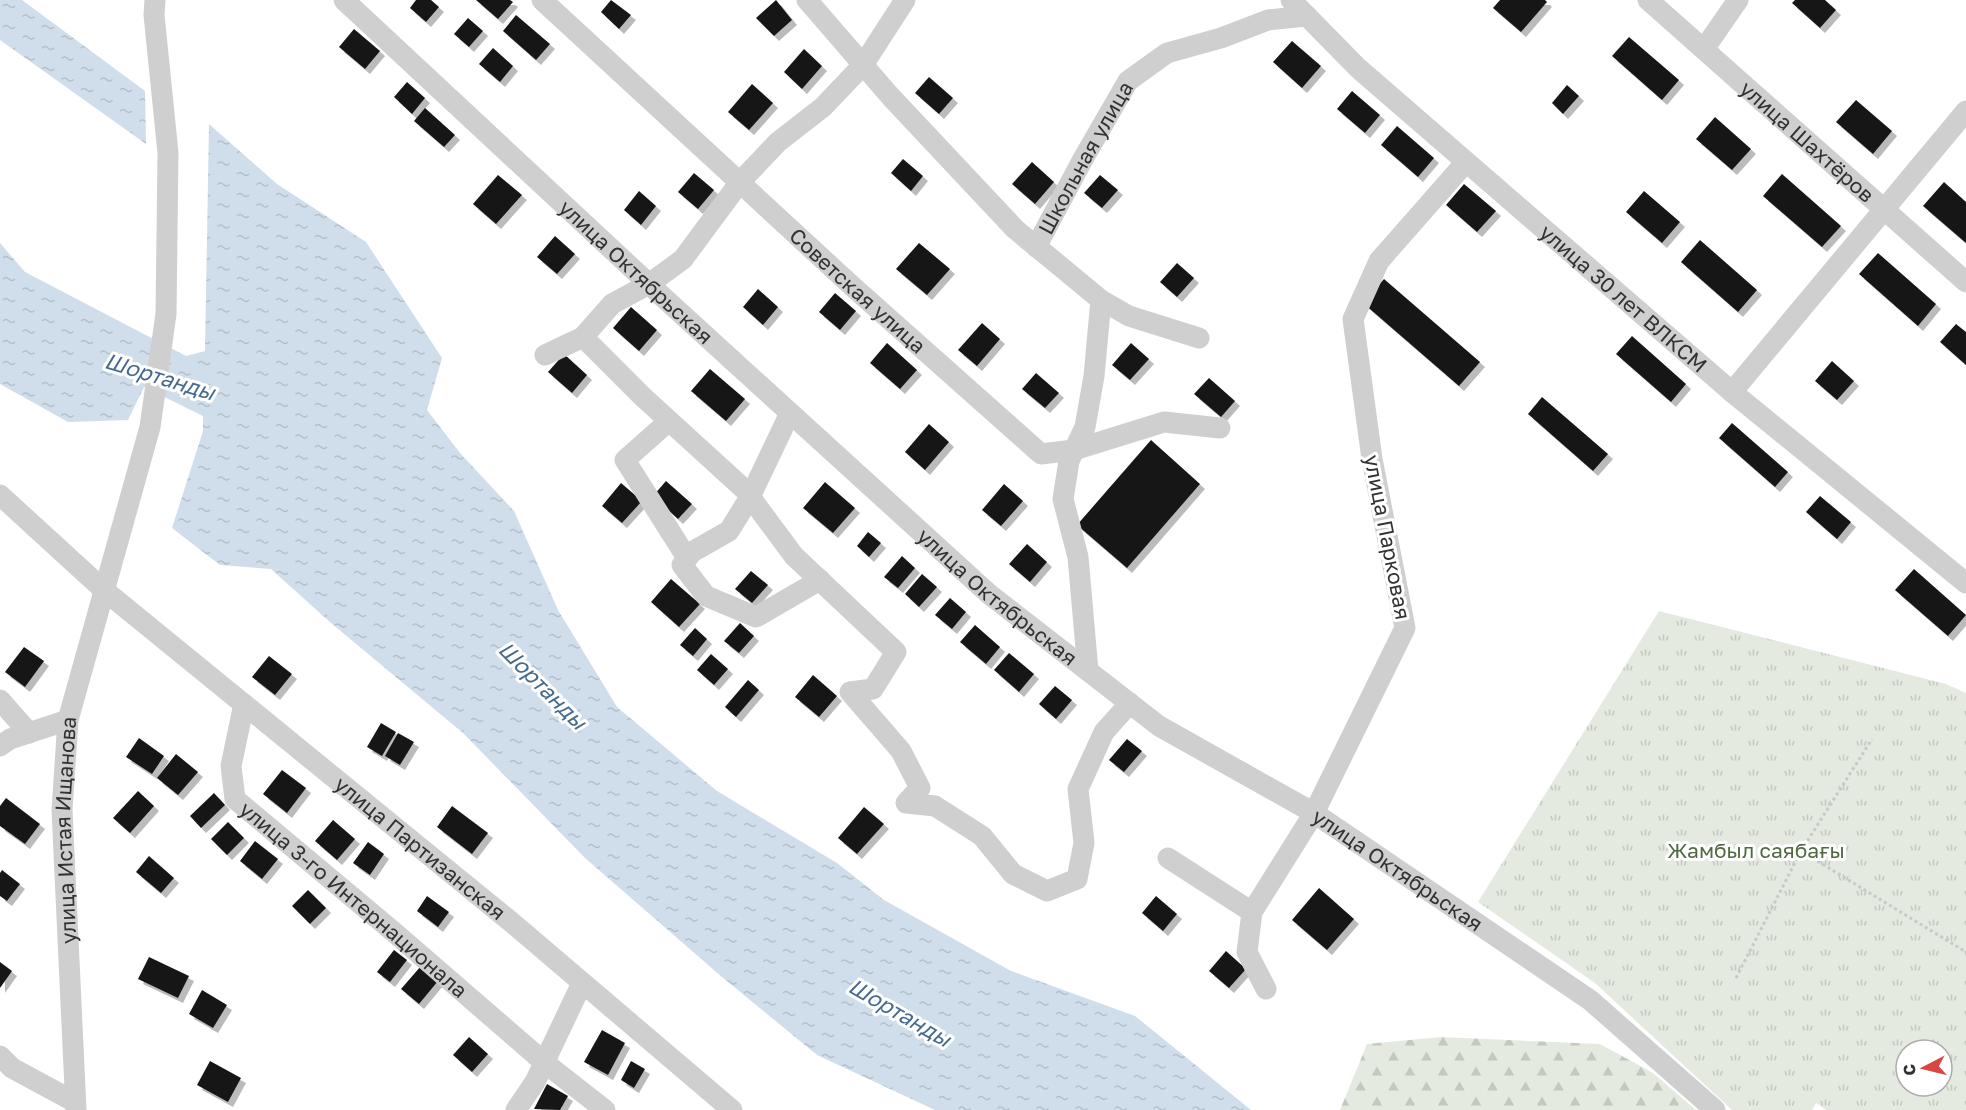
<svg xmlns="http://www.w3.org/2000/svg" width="1966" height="1110" viewBox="0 0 1966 1110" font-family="'Golos Text',sans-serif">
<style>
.grass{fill:url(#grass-tufts);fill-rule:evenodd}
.forest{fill:url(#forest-firs)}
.water{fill:url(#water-ripples)}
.building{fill:#191919;filter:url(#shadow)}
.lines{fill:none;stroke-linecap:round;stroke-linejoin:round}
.path{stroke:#c9c9c9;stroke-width:3;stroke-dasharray:3 3;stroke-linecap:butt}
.minor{stroke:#cfcfcf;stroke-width:21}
.labels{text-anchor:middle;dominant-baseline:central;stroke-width:6;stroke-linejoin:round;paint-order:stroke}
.street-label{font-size:21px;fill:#323232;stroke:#fff}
.park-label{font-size:21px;fill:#516a42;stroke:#fff}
.water-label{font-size:22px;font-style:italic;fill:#466b8e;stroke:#fff}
</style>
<defs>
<pattern id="grass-tufts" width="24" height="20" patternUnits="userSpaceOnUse" patternTransform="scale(1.5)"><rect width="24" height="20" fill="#e4eadf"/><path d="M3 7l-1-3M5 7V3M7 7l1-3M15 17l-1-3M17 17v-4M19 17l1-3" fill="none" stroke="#c4c9c0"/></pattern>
<pattern id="forest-firs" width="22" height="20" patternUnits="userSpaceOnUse" patternTransform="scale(1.5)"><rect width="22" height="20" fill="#e4eadf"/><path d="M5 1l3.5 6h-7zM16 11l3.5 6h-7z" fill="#c4c9c0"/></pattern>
<pattern id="water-ripples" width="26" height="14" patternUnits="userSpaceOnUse" patternTransform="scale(1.5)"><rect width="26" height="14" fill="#d0deeb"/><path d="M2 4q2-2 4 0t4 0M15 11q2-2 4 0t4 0" fill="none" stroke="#b3bfca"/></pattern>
<filter id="shadow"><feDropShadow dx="5" dy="5" stdDeviation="0" flood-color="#0004"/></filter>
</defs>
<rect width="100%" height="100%" fill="#fff"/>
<!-- grass -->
<path class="grass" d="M1659 611 1946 684 1966 693V1110H1826L1816 1103 1812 1110H1732L1595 983 1478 902ZM1906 1050H1942V1086H1906Z"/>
<!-- forest -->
<polygon class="forest" points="1441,1037 1600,1044 1653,1073 1696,1110 1340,1110 1367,1044"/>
<!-- water -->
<g class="water">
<polygon points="0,0 22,0 145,91 146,144 0,40"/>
<polygon points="209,124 277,184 366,242 442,358 427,410 460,453 514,511 558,610 617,707 717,791 837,863 884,900 1011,971 1135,1016 1251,1110 935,1110 817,1055 722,977 585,858 463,733 331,623 271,569 220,565 172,528 203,431 203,416 144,387 128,420 68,422 0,384 0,243 25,272 186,356 205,351"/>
</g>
<!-- building -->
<g class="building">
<polygon points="416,0 431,0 439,7 426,22 410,8"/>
<polygon points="476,0 510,0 513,2 498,19"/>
<polygon points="611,0 631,15 619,29 601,12"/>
<polygon points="776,0 792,20 774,36 756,18"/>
<polygon points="1500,0 1545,0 1547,2 1521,32 1493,8"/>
<polygon points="1795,0 1825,0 1836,10 1820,28 1792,3"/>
<polygon points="516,15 550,44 536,60 503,31"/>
<polygon points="468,18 483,31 469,47 454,34"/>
<polygon points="354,29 380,51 365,69 339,47"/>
<polygon points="1629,37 1679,80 1662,100 1612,56"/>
<polygon points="1292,41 1321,66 1302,88 1273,62"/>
<polygon points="493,48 513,66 500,82 479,64"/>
<polygon points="804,49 822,66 802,89 784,72"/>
<polygon points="929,77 953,98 939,114 915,93"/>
<polygon points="407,82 425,98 412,114 394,97"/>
<polygon points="752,84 773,103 749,130 728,112"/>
<polygon points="1567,85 1579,96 1563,114 1552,103"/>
<polygon points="1352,91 1380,115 1365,133 1337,109"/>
<polygon points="1856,100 1892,131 1873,154 1836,122"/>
<polygon points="425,108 455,135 444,147 414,121"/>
<polygon points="1715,117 1751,149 1732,170 1696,139"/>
<polygon points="1397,126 1434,158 1418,177 1381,145"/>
<polygon points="903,159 923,176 911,191 891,173"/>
<polygon points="1032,162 1054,182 1035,204 1012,184"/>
<polygon points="694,173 714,190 698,209 678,192"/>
<polygon points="1782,174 1841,226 1822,247 1763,196"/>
<polygon points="498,175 522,195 496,224 473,204"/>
<polygon points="1100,175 1118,190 1102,208 1084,193"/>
<polygon points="1944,182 1966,202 1966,243 1923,206"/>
<polygon points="1464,184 1496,211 1477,232 1446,205"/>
<polygon points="639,191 656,206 641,225 624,210"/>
<polygon points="1644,191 1680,222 1662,243 1626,212"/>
<polygon points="555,236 575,254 557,274 537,257"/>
<polygon points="1700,240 1757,290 1738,312 1681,262"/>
<polygon points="919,243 950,269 927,295 896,269"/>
<polygon points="1878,253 1936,304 1918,326 1859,274"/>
<polygon points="1177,263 1194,278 1177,297 1160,282"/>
<polygon points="1384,279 1480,362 1459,386 1363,303"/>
<polygon points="758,289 778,307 763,325 743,307"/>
<polygon points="835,293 856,311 840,330 819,312"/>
<polygon points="631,307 657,330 639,351 613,328"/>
<polygon points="982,323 1000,339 977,366 958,350"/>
<polygon points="1956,324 1966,332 1966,365 1940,342"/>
<polygon points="1632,336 1686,384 1671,402 1616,354"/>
<polygon points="887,343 917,370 900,389 870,363"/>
<polygon points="1131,343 1149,359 1130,380 1112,365"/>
<polygon points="564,354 587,375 572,393 548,372"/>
<polygon points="1832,361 1854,381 1837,400 1815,381"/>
<polygon points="710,369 745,399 726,421 691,391"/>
<polygon points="1036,373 1059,393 1045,408 1022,389"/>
<polygon points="1209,378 1235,401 1221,417 1194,394"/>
<polygon points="1542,397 1608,454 1593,471 1528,414"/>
<polygon points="1732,423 1788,472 1775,487 1719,438"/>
<polygon points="929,424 949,442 925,470 905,452"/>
<polygon points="1151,440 1200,484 1127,568 1077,525"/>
<polygon points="666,481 692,504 678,519 653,496"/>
<polygon points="825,482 855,508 833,533 803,508"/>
<polygon points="621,483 642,501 622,523 602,506"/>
<polygon points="1004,484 1023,501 1001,526 982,510"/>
<polygon points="1820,496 1851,522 1837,539 1806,512"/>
<polygon points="868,532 881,543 869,557 857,546"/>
<polygon points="1027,544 1047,562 1030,582 1009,564"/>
<polygon points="902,556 915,568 898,588 884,577"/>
<polygon points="1914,569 1966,615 1948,636 1895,590"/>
<polygon points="751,571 768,585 752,603 735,589"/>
<polygon points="922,574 937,587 919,607 905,594"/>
<polygon points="671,579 700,604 679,627 651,602"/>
<polygon points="950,598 966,612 952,629 935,615"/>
<polygon points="740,623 754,636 739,653 724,641"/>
<polygon points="975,625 1000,647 986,664 960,642"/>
<polygon points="695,628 707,639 693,656 680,645"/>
<polygon points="24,647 44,661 25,687 5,672"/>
<polygon points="1009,653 1034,674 1019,692 994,670"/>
<polygon points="711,654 728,669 714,685 697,670"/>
<polygon points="269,656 292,674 275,695 252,677"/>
<polygon points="813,675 837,696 819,717 795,697"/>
<polygon points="748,680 759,690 736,717 725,707"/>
<polygon points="1055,686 1072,700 1056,719 1039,704"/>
<polygon points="381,723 396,732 382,756 367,747"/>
<polygon points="398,733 414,742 400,765 385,756"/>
<polygon points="139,738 164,756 152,774 126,757"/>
<polygon points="1127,739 1142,751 1124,772 1109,760"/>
<polygon points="176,754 198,772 178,795 157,778"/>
<polygon points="282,770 306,788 287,813 263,794"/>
<polygon points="138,791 154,806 130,833 113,818"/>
<polygon points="214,793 225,805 201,828 190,816"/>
<polygon points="6,798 40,824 25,844 0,826 0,806"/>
<polygon points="452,806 488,833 472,854 437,827"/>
<polygon points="864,807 884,824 857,854 838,838"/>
<polygon points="333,820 355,839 337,860 315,841"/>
<polygon points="228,822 244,838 227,855 211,839"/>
<polygon points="255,841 278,859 262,879 240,861"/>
<polygon points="368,842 384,854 370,875 353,863"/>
<polygon points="149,856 174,878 161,893 136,872"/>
<polygon points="2,870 20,884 7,901 0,896 0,873"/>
<polygon points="1319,888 1354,919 1327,950 1292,920"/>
<polygon points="308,890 326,908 310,924 292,906"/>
<polygon points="427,896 449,912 438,927 417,911"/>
<polygon points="1156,896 1177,914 1163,931 1142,913"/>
<polygon points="394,950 407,960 390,982 377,972"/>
<polygon points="1226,951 1246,969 1229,988 1209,971"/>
<polygon points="149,957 189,976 178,998 138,979"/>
<polygon points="0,962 12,971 0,988"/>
<polygon points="421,966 438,981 419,1004 401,989"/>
<polygon points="202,990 227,1005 213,1028 189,1014"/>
<polygon points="602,1030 625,1043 608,1075 584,1062"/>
<polygon points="469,1037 488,1054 472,1072 453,1055"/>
<polygon points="210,1061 241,1078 228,1102 197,1085"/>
<polygon points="631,1061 645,1069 634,1088 621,1080"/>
<polygon points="547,1084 568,1096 560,1110 534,1109"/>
</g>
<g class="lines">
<!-- path -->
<g class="path">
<polyline points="1801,851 1872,739"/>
<polyline points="1736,978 1801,851 1966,952"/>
</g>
<!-- minor -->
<g class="minor">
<path id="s1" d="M344 0 664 298 989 594 1159 726 1314 813 1590 1000 1715 1110"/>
<path id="s2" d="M542 0 852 286 1041 454 1074 450 1164 422 1220 428"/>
<polyline points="807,0 891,97 1015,229 1101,300 1129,316 1199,338"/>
<path id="s3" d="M1291 0 1358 68 1732 392 1966 583"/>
<path id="s4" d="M1648 0 1966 282"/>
<polyline points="1704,49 1738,0"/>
<path id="s5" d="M1036 247 1083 159 1128 81 1167 53 1221 38 1268 20 1307 16"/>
<polyline points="583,337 642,396 745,490 794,556 896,652 873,689 850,692 901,751 920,788 906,803 935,806 982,836 1013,874 1047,891 1077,879 1084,843 1078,789 1104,732 1130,703"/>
<polyline points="545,355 583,337 612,304 649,284 683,259 740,182 778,142 823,107 863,65 905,0"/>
<polyline points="1732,392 1966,111"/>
<polyline points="790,413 750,497 729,531 692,552 682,565 706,596 756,617 820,580"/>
<polyline points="669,421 625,460 687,558"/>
<path id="s6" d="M0 495 105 591 510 921 732 1110"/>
<polyline points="1088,671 1078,557 1063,499 1069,461 1085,427 1094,376 1101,300"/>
<polyline points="0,700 29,733"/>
<path id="s7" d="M244 704 231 766 235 799 395 933 545 1063 605 1110"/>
<polyline points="0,746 10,739 68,720"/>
<polyline points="1168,858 1252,912"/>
<polyline points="1266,989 1247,952 1252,912 1314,813 1405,628 1372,459 1353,319 1379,261 1466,162"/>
<polyline points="0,1056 12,1068 75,1102"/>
<path id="s8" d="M76 1110 62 810 68 720 150 427 166 314 168 153 154 15 155 0"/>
<polyline points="516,1110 535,1082 582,983"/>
</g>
</g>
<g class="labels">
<!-- street labels -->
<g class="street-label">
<text stroke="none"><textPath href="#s4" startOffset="213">улица Шахтёров</textPath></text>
<text stroke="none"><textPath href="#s5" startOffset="102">Школьная улица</textPath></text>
<text stroke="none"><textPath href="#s1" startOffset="399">улица Октябрьская</textPath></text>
<text stroke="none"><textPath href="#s2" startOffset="429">Советская улица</textPath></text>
<text stroke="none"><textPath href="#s3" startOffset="447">улица 30 лет ВЛКСМ</textPath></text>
<text transform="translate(1388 537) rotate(79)">улица Парковая</text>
<text stroke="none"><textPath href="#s1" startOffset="885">улица Октябрьская</textPath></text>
<text stroke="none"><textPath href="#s8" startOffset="280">улица Истая Ищанова</textPath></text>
<text stroke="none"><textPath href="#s6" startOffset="549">улица Партизанская</textPath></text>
<text stroke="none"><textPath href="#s1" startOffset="1371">улица Октябрьская</textPath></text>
<text stroke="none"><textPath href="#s7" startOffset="252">улица 3-го Интернационала</textPath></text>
</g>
<!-- park labels -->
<g class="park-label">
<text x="1756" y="850">Жамбыл саябағы</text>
</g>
<!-- water labels -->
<g class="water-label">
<text transform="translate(160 376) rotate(17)">Шортанды</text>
<text transform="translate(543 685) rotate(45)">Шортанды</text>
<text transform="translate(900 1012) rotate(30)">Шортанды</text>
</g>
</g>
<!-- north arrow -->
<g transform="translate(1924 1068) rotate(263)"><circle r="28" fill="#ffffff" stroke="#adadad" stroke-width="1.5"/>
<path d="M0-4.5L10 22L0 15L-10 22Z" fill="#d74845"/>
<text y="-9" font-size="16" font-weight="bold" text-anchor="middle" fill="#323232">С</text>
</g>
</svg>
